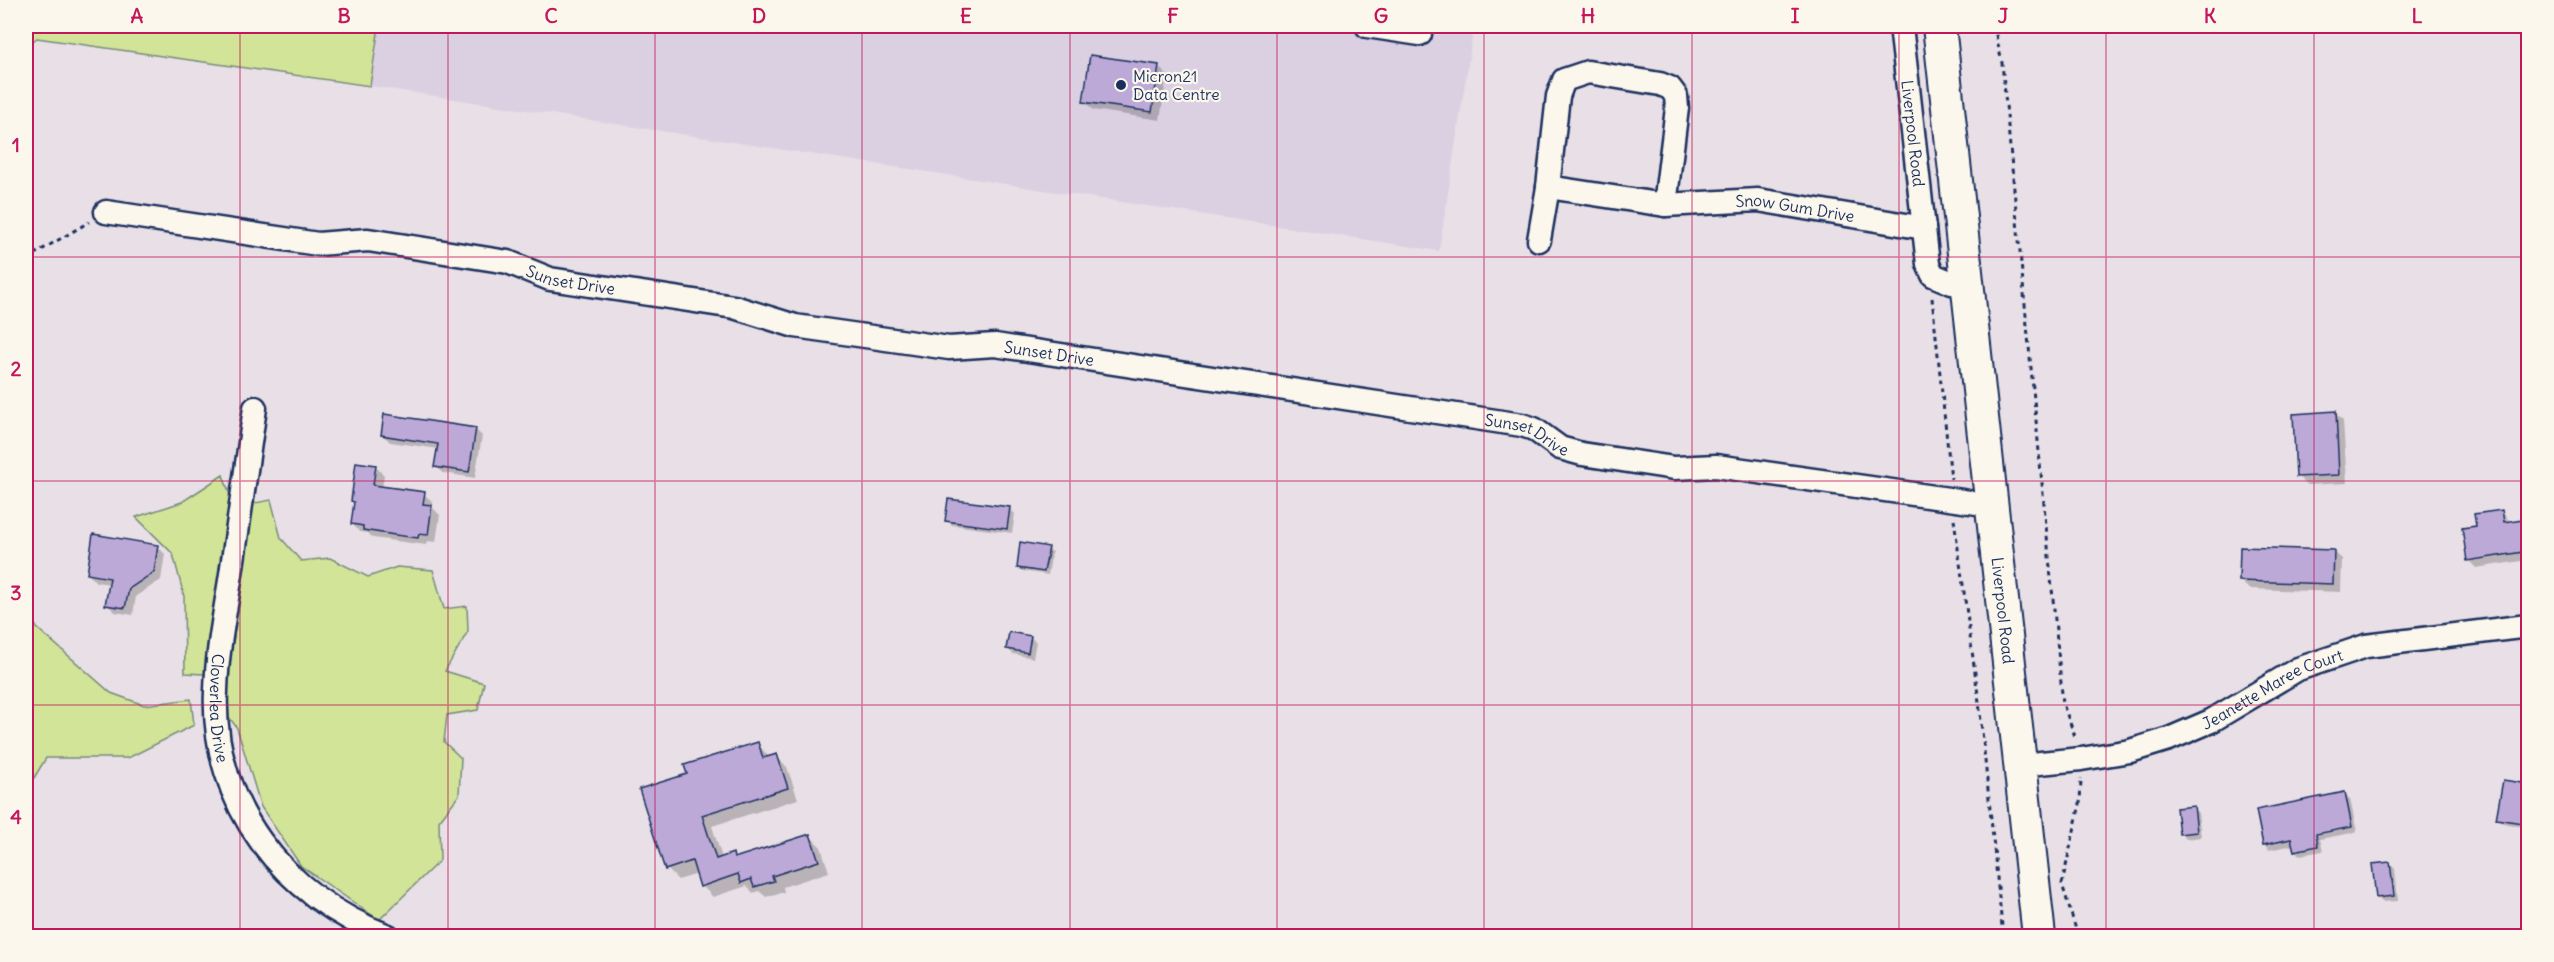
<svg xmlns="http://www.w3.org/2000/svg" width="2554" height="962" viewBox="0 0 2554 962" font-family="Delius,sans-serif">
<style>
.built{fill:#dbd0e2}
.green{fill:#d2e498;stroke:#768a7b;stroke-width:1.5}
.shadow{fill:#0003}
.building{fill:#bca9d8;stroke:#1b2f5e;stroke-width:1.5}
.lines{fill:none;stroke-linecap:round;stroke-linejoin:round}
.minor-casing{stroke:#1b2f5e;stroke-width:27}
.secondary-casing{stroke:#1b2f5e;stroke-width:36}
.path{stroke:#1b2f5e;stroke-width:3;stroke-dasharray:4.5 4.5;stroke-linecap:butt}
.minor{stroke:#fbf7ec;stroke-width:22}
.secondary{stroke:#fbf7ec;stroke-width:32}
.grid{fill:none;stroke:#c2185b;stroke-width:1.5;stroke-opacity:0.55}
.poi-dot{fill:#1b2f5e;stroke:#fbf7ec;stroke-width:2}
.labels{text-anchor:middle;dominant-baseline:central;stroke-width:4.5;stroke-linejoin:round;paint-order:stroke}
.poi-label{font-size:16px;fill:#1b2f5e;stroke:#fbf7ec;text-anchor:start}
.street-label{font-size:16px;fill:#1b2f5e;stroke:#fbf7ec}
.neatline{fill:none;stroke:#c2185b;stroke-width:2}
.grid-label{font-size:20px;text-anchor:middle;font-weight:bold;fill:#c2185b}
</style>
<rect width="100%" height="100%" fill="#e8e0e6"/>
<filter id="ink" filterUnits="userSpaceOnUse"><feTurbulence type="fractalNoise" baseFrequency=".0167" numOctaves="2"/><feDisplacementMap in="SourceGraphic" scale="12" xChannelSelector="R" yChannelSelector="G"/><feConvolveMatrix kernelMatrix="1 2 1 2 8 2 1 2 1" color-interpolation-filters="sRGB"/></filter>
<g filter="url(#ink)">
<!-- built -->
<polygon class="built" points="316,26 1474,26 1439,251 370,86 377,35"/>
<!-- green -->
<g class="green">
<polygon points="26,26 379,26 370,86 37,38 26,46"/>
<polygon points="223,475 234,507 271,500 281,538 301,561 330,558 368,577 397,567 433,570 444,609 467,606 468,631 445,671 484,683 478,710 447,715 444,742 461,758 459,795 439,821 440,860 379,920 301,866 261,807 237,728 226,713 223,675 185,673 184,596 173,554 136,517 182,502"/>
<polygon points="26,607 37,628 111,693 144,705 191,699 194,725 128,758 46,758 26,791"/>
</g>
<!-- shadow -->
<g class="shadow">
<polygon points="1158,66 1167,75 1160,120 1093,110 1085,102"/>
<polygon points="2335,413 2343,421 2347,483 2306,485 2298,476"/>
<polygon points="475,429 482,436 475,478 443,473 436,466 439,449 390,442 383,435"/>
<polygon points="375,466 384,475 382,488 424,494 433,502 432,507 440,515 436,542 427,541 426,545 373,538 368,533 360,532 352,524 355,504 352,501"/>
<polygon points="1009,508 1015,514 1012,533 952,525 947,520"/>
<polygon points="2502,511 2510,522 2528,520 2528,560 2476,568 2468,560 2477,527"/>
<polygon points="157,546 165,554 161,580 136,596 133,615 115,612 107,604 110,584 96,582 88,574"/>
<polygon points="1048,548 1052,552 1048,575 1022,571 1018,567"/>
<polygon points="2333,551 2342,559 2341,592 2249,589 2240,581"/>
<polygon points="1030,637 1036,642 1033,658 1013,654 1008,649"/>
<polygon points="758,744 770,758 776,756 787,767 798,799 712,826 722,858 732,855 736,859 810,836 821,847 829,872 783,887 784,892 766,897 759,891 753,893 747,886 713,897 702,886 698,874 678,880 667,869 689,775"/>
<polygon points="2528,786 2528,828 2503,823 2498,818"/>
<polygon points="2345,794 2350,799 2357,832 2320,839 2323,851 2300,855 2295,850 2294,845 2269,850 2264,844"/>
<polygon points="2193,808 2198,813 2201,837 2186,839 2181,834"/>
<polygon points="2390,864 2395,869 2398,901 2382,902 2377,897"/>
</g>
<!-- building -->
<g class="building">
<polygon points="1090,55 1159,65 1152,112 1083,102"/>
<polygon points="2336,411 2339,475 2296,477 2293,414"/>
<polygon points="384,414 476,428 469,472 434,467 438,444 381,435"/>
<polygon points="356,462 376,465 373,485 425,492 423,504 432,505 428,535 419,534 418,538 395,535 363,530 363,526 351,524 354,502 351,501"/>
<polygon points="948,499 1010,507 1007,529 945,521"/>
<polygon points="2502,510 2504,522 2529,518 2529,551 2467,561 2462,528 2476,526 2474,514"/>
<polygon points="93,534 158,545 154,572 129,589 125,608 105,605 110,578 87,574"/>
<polygon points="1020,542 1049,547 1044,572 1017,568"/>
<polygon points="2240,547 2334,550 2333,584 2239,581"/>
<polygon points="1009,632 1031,636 1028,653 1006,649"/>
<polygon points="758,742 763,758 777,754 788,788 702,815 716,859 733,853 734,858 810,834 819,861 772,876 774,881 754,887 751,879 741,883 738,874 700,887 692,861 665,870 639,789 687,774 684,765"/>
<polygon points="2503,780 2529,784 2529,824 2496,819"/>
<polygon points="2345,792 2352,827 2316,834 2318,846 2294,851 2291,839 2263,845 2256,810"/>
<polygon points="2194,806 2197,832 2179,834 2176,808"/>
<polygon points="2390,862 2394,896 2376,898 2372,864"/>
</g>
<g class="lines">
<!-- minor casing -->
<g class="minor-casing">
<g id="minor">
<polyline points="1367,26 1420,34"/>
<path id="s1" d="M1901 26 1928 264 1933 275 1952 283 1968 284"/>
<path id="s2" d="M1548 187 1665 205 1758 200 1924 228"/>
<path id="s3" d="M106 212 318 244 368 240 508 262 550 279 734 307 795 326 949 348 995 345 1522 425 1534 429 1560 448 1582 454 1674 468 1716 466 1991 505"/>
<polyline points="1539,240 1548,187 1558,96 1564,80 1588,72 1660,84 1670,88 1676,96 1677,108 1665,205"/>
<path id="s4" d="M255 408C247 463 239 518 231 574 225 613 217 651 216 691 211 805 284 897 388 936"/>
<path id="s5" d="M2020 765 2081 759 2130 751 2169 739 2211 721 2298 669 2366 646 2528 626"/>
</g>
</g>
<!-- secondary casing -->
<g class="secondary-casing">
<g id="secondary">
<path id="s6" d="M1939 26 2039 936"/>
</g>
</g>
<!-- path -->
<g class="path">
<polyline points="1994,26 2002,63 2063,704 2076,739"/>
<polyline points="26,259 89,222"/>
<polyline points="1932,298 1951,479"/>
<polyline points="1954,519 1979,702 2003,936"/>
<polyline points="2078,936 2062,884 2080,804 2081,778"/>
</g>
<!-- minor -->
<use href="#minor" class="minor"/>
<!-- secondary -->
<use href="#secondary" class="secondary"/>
</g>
</g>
<!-- grid -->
<path class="grid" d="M240 26V936M448 26V936M655 26V936M862 26V936M1070 26V936M1277 26V936M1484 26V936M1692 26V936M1899 26V936M2106 26V936M2314 26V936M26 257H2528M26 481H2528M26 705H2528"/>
<!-- markers -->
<circle class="poi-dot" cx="1121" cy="85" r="6"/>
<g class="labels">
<!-- poi labels -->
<g class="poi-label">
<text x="1133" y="76">Micron21<tspan x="1133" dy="18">Data Centre</tspan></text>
</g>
<!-- street labels -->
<g class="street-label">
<text stroke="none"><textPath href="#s1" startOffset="108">Liverpool Road</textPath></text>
<text stroke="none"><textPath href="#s2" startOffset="249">Snow Gum Drive</textPath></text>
<text stroke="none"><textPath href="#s3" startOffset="472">Sunset Drive</textPath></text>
<text stroke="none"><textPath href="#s3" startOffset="958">Sunset Drive</textPath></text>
<text stroke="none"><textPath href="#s3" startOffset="1444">Sunset Drive</textPath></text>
<text stroke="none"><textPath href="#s6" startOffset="588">Liverpool Road</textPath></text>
<text stroke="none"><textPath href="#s5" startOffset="267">Jeanette Maree Court</textPath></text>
<text stroke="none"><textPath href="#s4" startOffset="303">Cloverlea Drive</textPath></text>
</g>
</g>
<!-- margin -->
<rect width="2554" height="962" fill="none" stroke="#fbf7ec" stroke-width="66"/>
<rect x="33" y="33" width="2488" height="896" class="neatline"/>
<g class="grid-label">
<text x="137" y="23">A</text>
<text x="344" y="23">B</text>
<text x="551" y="23">C</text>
<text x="759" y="23">D</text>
<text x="966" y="23">E</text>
<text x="1173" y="23">F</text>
<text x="1381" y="23">G</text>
<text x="1588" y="23">H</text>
<text x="1795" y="23">I</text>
<text x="2003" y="23">J</text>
<text x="2210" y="23">K</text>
<text x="2417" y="23">L</text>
<text x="16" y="152">1</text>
<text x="16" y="376">2</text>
<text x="16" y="600">3</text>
<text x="16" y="824">4</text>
</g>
</svg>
